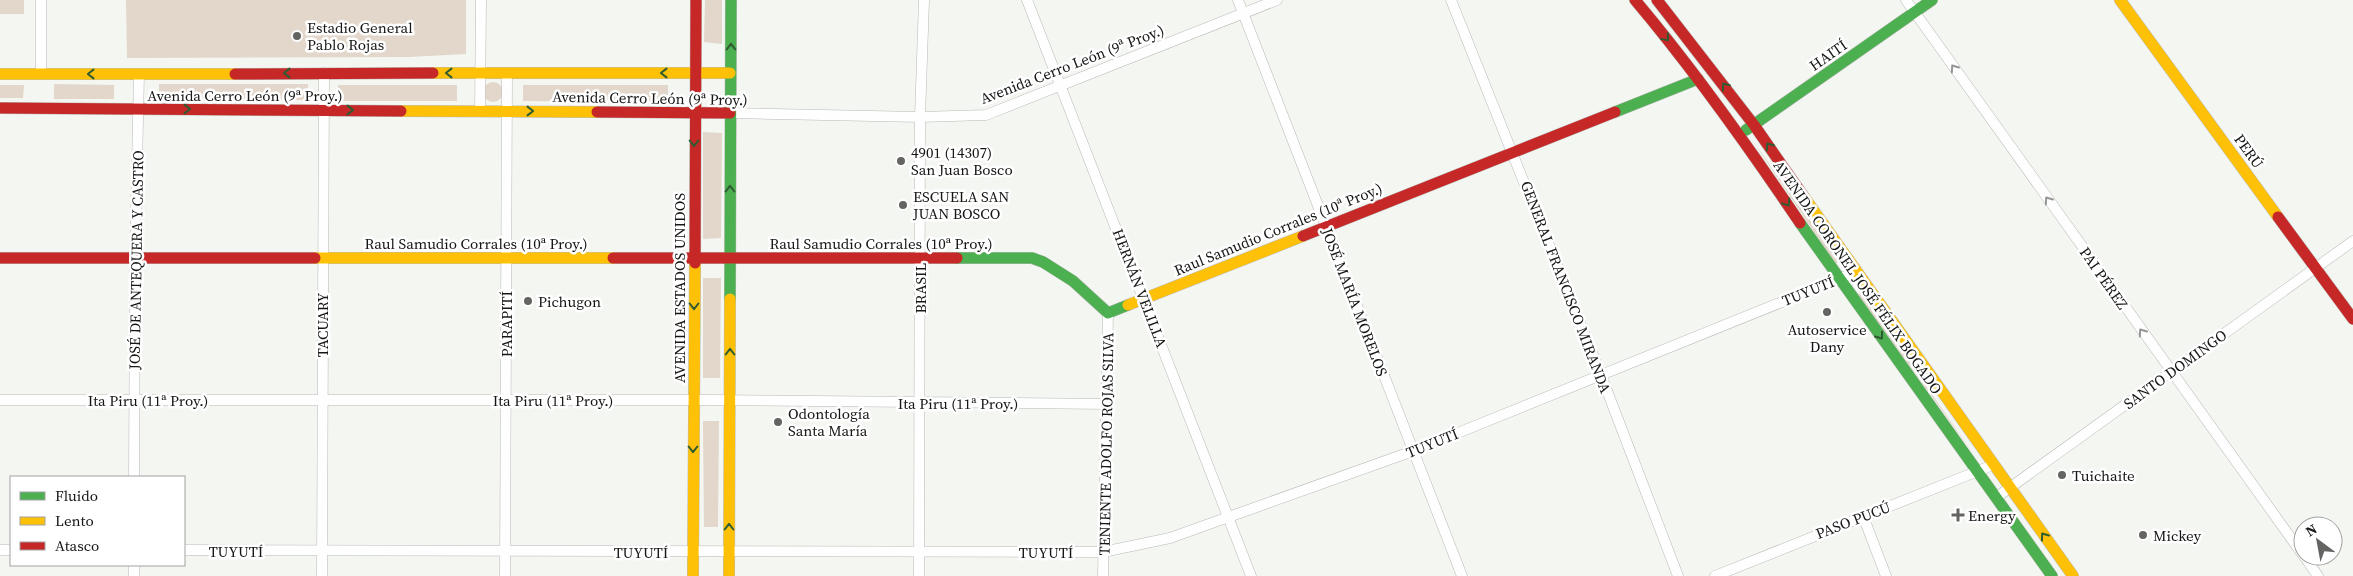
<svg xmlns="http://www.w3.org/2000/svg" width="2353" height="576" viewBox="0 0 2353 576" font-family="'Source Serif 4',serif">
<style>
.green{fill:#e2d7ca}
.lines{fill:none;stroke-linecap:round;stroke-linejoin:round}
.street-casing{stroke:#b9bab7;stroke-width:11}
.fast-casing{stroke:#b9bab7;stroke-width:12}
.slow-casing{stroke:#b9bab7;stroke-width:12}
.jam-casing{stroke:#b9bab7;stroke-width:12}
.street{stroke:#fdfefd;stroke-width:10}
.fast{stroke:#4caf50;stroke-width:11}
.slow{stroke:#ffc107;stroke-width:11}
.jam{stroke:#c62828;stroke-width:11}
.oneway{stroke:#2e5b30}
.oneway2{stroke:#959695}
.poi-dot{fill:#646562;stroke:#fff;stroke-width:2}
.labels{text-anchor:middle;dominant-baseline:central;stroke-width:5;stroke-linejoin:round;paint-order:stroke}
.poi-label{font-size:15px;fill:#161715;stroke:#fff;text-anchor:start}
.street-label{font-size:15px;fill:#161715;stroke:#fff}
</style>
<rect width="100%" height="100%" fill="#f4f6f2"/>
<!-- green -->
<g class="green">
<rect x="0" y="0" width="24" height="14"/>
<polygon points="126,0 466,0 466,54 409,57 127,58"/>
<polygon points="705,0 722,0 722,44 704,42"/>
<circle cx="493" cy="92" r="10"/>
<polygon points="54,84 114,85 114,99 54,99"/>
<polygon points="159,84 308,84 307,100 159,100"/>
<polygon points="0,85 24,85 23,98 0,98"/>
<rect x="338" y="85" width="119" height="16"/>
<polygon points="523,85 668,85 668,102 523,101"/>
<polygon points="703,132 722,133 721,238 703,239"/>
<polygon points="1752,140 1839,260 1837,263 1835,263"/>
<polygon points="703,278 721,278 720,378 703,378"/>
<polygon points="1860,293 1862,294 1973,453 1858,295"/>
<polygon points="703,421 719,421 718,527 704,527"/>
</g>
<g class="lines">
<!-- street casing -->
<g class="street-casing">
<g id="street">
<polyline points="1027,0 1251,576"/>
<polyline points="1238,0 1462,576"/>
<polyline points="1451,0 1601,375 1678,576"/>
<polyline points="1906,0 2303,555"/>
<polyline points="41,74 41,0"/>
<polyline points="480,111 481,0"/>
<polyline points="730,113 920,117 986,115 1277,0"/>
<polyline points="0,400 711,400 1107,404"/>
<polyline points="134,477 135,258 139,74"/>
<polyline points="1997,497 2353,241"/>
<polyline points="1863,516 1886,576"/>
<polyline points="0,550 11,550"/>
<polyline points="184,550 1103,552 1170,538 1413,451 1856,272"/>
<polyline points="2304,556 2318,576"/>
<polyline points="134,576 134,565"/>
<polyline points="322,576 324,73"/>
<polyline points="505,576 507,73"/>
<polyline points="919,576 920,117 924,0"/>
<polyline points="1103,576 1108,313"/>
<polyline points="1715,576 1993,465"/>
</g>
</g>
<!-- fast casing -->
<g class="fast-casing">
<g id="fast">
<polyline points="1615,112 1698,79"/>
<polyline points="1746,130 1932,0"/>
<polyline points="1800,223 2052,576"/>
<polyline points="957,258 1032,258 1043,262 1073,281 1108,313 1128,305"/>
<polyline points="730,299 731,0"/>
</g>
</g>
<!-- slow casing -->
<g class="slow-casing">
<g id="slow">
<polyline points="2120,0 2278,217"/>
<polyline points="433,73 730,73"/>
<polyline points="0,74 235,74"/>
<polyline points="401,111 597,112"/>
<polyline points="1804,197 2073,576"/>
<polyline points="315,258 613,258"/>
<polyline points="1128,305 1303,236"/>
<polyline points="693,576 695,263"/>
<polyline points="729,576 730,299"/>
</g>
</g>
<!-- jam casing -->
<g class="jam-casing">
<g id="jam">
<path d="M1635 0C1695 71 1748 146 1800 223"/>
<polyline points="1657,0 1754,125 1804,197"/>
<polyline points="235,74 433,73"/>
<polyline points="0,108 401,111"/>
<polyline points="597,112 730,113"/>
<polyline points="2278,217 2353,319"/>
<polyline points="1303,236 1615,112"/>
<polyline points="0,258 315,258"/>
<polyline points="613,258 957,258"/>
<polyline points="695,263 696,0"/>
</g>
</g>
<!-- street -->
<use href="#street" class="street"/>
<!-- fast -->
<use href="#fast" class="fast"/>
<!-- slow -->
<use href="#slow" class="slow"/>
<!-- jam -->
<use href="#jam" class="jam"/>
</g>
<!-- one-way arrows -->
<defs><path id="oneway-chevron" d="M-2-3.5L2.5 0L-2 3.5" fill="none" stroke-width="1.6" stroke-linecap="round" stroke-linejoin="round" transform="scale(1.25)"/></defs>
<g class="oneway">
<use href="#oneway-chevron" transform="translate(1666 38) rotate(50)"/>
<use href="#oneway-chevron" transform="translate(731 47) rotate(-90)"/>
<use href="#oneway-chevron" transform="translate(287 73) rotate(180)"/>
<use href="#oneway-chevron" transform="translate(449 73) rotate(180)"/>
<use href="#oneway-chevron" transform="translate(664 73) rotate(180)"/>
<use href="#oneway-chevron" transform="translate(91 74) rotate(180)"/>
<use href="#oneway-chevron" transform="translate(1725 86) rotate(-127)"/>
<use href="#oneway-chevron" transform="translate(187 109)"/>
<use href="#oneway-chevron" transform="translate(350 110)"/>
<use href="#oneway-chevron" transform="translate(530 111)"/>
<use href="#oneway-chevron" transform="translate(694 143) rotate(90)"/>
<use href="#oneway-chevron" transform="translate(1769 146) rotate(-125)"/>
<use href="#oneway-chevron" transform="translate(730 189) rotate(-90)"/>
<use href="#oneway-chevron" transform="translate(1787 203) rotate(56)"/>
<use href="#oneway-chevron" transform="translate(694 306) rotate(90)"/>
<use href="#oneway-chevron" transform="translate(1880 336) rotate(54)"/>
<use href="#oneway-chevron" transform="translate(730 352) rotate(-90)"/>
<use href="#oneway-chevron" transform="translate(693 449) rotate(90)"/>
<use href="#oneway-chevron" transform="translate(729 527) rotate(-90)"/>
<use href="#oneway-chevron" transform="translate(2044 536) rotate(-126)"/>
</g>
<g class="oneway2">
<use href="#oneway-chevron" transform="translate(1954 68) rotate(-125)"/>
<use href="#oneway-chevron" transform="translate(2048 200) rotate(-125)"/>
<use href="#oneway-chevron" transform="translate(2142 332) rotate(-125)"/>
</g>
<!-- markers -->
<g class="poi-dot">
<circle cx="297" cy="36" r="5"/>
<circle cx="901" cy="161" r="5"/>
<circle cx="903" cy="205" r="5"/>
<circle cx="528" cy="301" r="5"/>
<circle cx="1827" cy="312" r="5"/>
<circle cx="778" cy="422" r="5"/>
<circle cx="2062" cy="475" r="5"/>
<path d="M1955.5 507.5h5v5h5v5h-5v5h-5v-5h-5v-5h5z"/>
<circle cx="2143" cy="535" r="5"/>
</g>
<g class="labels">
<!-- poi labels -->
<g class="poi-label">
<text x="307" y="27">Estadio General<tspan x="307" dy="17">Pablo Rojas</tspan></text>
<text x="911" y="152">4901 (14307)<tspan x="911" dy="17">San Juan Bosco</tspan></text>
<text x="913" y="196">ESCUELA SAN<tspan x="913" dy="17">JUAN BOSCO</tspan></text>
<text x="538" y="301">Pichugon</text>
<text x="1827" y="329" text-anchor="middle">Autoservice<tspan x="1827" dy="17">Dany</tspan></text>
<text x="788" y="413">Odontología<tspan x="788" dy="17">Santa María</tspan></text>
<text x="2072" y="475">Tuichaite</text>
<text x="1968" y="515">Energy</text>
<text x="2153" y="535">Mickey</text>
</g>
<!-- street labels -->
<g class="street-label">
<text transform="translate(1828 55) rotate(-35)">HAITÍ</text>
<text transform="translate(1072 64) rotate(-21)">Avenida Cerro León (9ª Proy.)</text>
<text x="245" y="95">Avenida Cerro León (9ª Proy.)</text>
<text transform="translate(650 98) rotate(1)">Avenida Cerro León (9ª Proy.)</text>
<text transform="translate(2249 151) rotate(54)">PERÚ</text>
<text transform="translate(1278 229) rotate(-22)">Raul Samudio Corrales (10ª Proy.)</text>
<text x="476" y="243">Raul Samudio Corrales (10ª Proy.)</text>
<text x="881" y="243">Raul Samudio Corrales (10ª Proy.)</text>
<text transform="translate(136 260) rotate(-89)">JOSÉ DE ANTEQUERA Y CASTRO</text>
<text transform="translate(1858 277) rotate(55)">AVENIDA CORONEL JOSÉ FÉLIX BOGADO</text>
<text transform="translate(2104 278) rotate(55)">PAI PÉREZ</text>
<text transform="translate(1566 287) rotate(69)">GENERAL FRANCISCO MIRANDA</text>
<text transform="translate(679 288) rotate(-90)">AVENIDA ESTADOS UNIDOS</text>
<text transform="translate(920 288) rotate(-90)">BRASIL</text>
<text transform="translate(1140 288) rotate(69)">HERNÁN VELILLA</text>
<text transform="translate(1808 291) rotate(-22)">TUYUTÍ</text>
<text transform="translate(1355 302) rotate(69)">JOSÉ MARÍA MORELOS</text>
<text transform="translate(506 324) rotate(-90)">PARAPITÍ</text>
<text transform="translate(322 325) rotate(-90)">TACUARY</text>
<text transform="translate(2175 369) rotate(-36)">SANTO DOMINGO</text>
<text x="148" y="400">Ita Piru (11ª Proy.)</text>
<text x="553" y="400">Ita Piru (11ª Proy.)</text>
<text x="958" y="403">Ita Piru (11ª Proy.)</text>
<text transform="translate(1432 443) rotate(-22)">TUYUTÍ</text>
<text transform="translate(1106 444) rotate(-89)">TENIENTE ADOLFO ROJAS SILVA</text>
<text transform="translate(1853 520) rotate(-21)">PASO PUCÚ</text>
<text x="236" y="551">TUYUTÍ</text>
<text x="641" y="552">TUYUTÍ</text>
<text x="1046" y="552">TUYUTÍ</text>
</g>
</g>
<!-- legend -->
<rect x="10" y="476" width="175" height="90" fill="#ffffff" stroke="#a2a2a1"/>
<rect x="20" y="492" width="25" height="8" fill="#4caf50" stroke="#a2a2a1"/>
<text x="55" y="501" font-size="15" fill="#161715">Fluido</text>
<rect x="20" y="517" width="25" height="8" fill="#ffc107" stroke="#a2a2a1"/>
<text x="55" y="526" font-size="15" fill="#161715">Lento</text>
<rect x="20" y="542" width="25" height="8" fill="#c62828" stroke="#a2a2a1"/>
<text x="55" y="551" font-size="15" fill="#161715">Atasco</text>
<!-- north arrow -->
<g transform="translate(2318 541) rotate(328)"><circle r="24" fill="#ffffff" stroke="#a2a2a1"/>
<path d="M0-4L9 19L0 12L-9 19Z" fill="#646562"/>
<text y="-8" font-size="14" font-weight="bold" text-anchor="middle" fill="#161715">N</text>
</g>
</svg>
